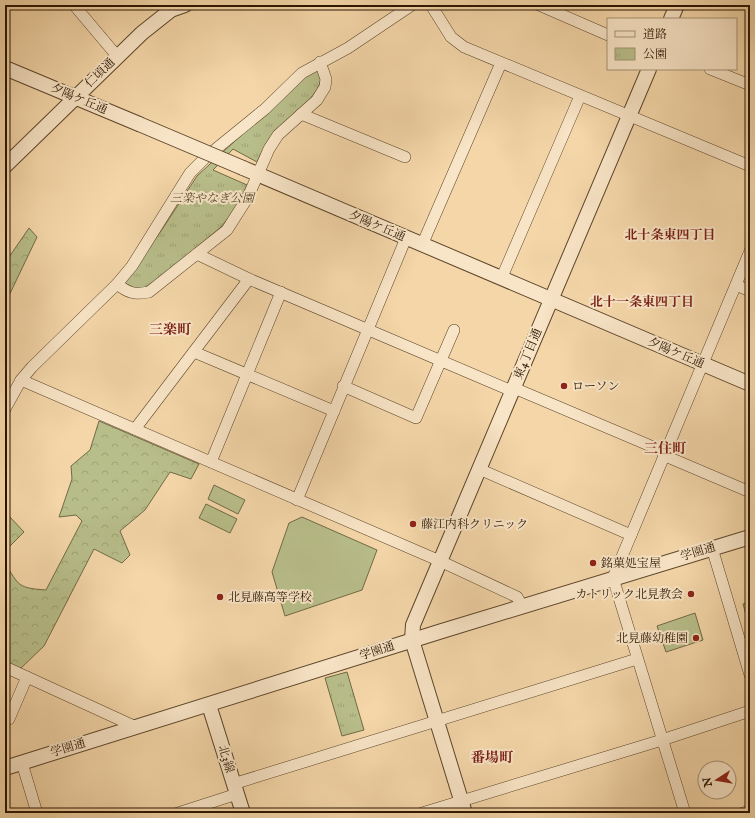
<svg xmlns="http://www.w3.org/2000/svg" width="755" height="818" viewBox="0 0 755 818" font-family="'IM FELL English','Noto Serif JP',serif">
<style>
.forest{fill:url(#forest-crowns);stroke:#716a45}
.park{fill:url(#park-tufts);stroke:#716a45}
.pitch{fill:#b8be8a;stroke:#716a45}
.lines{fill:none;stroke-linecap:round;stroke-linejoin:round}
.minor-casing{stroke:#5c452a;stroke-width:12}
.tertiary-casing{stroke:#5c452a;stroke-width:16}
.minor{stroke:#f8e4c6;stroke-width:11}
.tertiary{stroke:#f8e4c6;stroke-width:14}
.tertiary-bridge-casing{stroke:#5c452a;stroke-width:16;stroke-linecap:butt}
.tertiary-bridge{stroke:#f8e4c6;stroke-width:14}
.poi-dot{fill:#8f2418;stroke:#f8e4c6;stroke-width:1.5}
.labels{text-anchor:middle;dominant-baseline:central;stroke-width:4;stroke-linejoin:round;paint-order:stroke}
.street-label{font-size:12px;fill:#2a1500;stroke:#f8e4c6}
.park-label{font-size:12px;font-style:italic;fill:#554829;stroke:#f8e4c6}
.poi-label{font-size:12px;fill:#2a1500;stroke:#f8e4c6;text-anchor:start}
.neighbourhood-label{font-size:13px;font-weight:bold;fill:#7a1f14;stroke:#f8e4c6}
.quarter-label{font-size:14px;font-weight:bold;fill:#7a1f14;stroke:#f8e4c6}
</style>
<defs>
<pattern id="forest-crowns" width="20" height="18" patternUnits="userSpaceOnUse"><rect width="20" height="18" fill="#b8be8a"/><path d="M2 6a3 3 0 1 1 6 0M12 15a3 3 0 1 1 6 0" fill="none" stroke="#9ea275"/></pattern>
<pattern id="park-tufts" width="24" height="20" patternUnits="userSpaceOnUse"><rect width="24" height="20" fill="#b8be8a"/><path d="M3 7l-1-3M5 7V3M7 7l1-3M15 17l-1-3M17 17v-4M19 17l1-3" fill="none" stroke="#9ea275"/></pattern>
</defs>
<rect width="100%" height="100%" fill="#f4d6a8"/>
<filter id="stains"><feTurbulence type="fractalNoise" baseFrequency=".005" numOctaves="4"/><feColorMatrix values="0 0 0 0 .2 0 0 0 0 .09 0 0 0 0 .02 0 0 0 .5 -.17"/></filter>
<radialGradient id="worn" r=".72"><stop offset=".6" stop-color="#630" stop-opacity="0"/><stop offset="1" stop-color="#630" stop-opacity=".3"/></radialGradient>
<!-- forest -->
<g class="forest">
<polygon points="29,228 37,237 5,304 5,263"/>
<path d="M99 421 199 464 191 479 170 472 145 510 120 531 130 555 122 563 94 549 44 646 19 670 5 663V563C19 586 18 588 46 590L82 521 76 515 59 517 72 479 71 466 90 450Z"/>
<polygon points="9,516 24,532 5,551 5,518"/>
</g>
<!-- park -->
<g class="park">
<path d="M316 69C336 86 285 120 274 132 267 141 262 151 257 162L233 149 213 170 247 185 235 210 220 228 151 285 137 290 126 285 125 281 161 231 197 176 311 71Z"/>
<polygon points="347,672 364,730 342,736 325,678"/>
</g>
<!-- pitch -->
<g class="pitch">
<polygon points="214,485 245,500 238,514 208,499"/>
<polygon points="206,504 237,519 230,533 199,518"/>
<polygon points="302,517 377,550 362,590 285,616 272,572 289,523"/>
<polygon points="750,602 750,630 743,604"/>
<polygon points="695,613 703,640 666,652 657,626"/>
</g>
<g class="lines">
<!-- minor casing -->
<g class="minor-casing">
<g id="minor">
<polyline points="74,5 117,56"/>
<polyline points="162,5 171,10"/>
<polyline points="431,5 451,37 464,47 750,166"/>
<polyline points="539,5 608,35"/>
<polyline points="710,69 750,85"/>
<polyline points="301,114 405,157"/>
<polyline points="422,245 501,63"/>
<polyline points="197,254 249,279 512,391"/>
<polyline points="502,277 580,96"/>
<path d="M117 284C128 293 135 295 149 292L227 230 248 197 269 149 278 135 317 100 325 87 326 79 320 62"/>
<polyline points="736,285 750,291"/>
<polyline points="194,352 334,411"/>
<polyline points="21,380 440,561 517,597 522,606"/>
<polyline points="343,386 416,418 454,330"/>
<polyline points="514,388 665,452"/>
<polyline points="5,409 21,380 32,367 117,284 132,266 190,173 206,157 265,109 302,73 348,48 412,5"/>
<polyline points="135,429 249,279"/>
<polyline points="663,455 750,492"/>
<polyline points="211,462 281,292"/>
<polyline points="479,469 631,535"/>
<polyline points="297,500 406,238"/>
<polyline points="712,548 750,675"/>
<polyline points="5,667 136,727"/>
<polyline points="9,719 27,677"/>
<polyline points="22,763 37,813"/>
<polyline points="233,784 637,659"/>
<polyline points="178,813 237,794"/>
<polyline points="422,813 662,740 750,711"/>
<polyline points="685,813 613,578 750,251"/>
<polyline points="743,813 750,811"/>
</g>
</g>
<!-- tertiary casing -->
<g class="tertiary-casing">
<g id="tertiary">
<polyline points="671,19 677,5"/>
<polyline points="5,68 139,124"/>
<polyline points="5,166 142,33 171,10 185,5"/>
<polyline points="243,168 750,384"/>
<polyline points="209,705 243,813"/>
<polyline points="5,768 442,631 750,537"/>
<polyline points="465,813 412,640 413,625 649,69"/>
</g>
</g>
<!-- minor -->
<use href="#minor" class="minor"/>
<!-- tertiary -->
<use href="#tertiary" class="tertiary"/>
<!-- tertiary-bridge casing -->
<g class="tertiary-bridge-casing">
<polyline id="tertiary-bridge" points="139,124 243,168"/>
</g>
<!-- tertiary-bridge -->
<use href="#tertiary-bridge" class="tertiary-bridge"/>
</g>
<!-- markers -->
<g class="poi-dot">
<circle cx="564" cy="386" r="4"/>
<circle cx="413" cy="524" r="4"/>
<circle cx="593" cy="563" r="4"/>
<circle cx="691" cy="594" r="4"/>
<circle cx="220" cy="597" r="4"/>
<circle cx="696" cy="638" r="4"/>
</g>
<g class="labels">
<!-- street labels -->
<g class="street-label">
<text transform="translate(100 73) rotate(-44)">仁頃通</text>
<text transform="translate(79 99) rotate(23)">夕陽ケ丘通</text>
<text transform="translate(377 226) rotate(23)">夕陽ケ丘通</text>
<text transform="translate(676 353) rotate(23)">夕陽ケ丘通</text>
<text transform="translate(528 354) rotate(-67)">東4丁目通</text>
<text transform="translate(698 552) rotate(-17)">学園通</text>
<text transform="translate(377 651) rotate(-18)">学園通</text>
<text transform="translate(68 748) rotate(-17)">学園通</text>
<text transform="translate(226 759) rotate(73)">北3線</text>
</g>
<!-- park labels -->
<g class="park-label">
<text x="212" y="198">三楽やなぎ公園</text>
</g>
<!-- poi labels -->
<g class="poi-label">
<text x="572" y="386">ローソン</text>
<text x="421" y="524">藤江内科クリニック</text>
<text x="601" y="563">銘菓処宝屋</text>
<text x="683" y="594" text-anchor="end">カトリック北見教会</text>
<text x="228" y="597">北見藤高等学校</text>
<text x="688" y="638" text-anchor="end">北見藤幼稚園</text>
</g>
<!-- neighbourhood labels -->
<g class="neighbourhood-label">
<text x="670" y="235">北十条東四丁目</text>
<text x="642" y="302">北十一条東四丁目</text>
</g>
<!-- quarter labels -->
<g class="quarter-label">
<text x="170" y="330">三楽町</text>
<text x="665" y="449">三住町</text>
<text x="492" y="758">番場町</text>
</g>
</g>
<!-- margin -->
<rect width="755" height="818" fill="none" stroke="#f4d6a8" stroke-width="20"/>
<rect x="6" y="6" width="743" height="806" fill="none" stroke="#2a1500" stroke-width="2"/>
<rect x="10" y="10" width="735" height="798" fill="none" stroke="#2a1500"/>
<!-- legend -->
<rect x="607" y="18" width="130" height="52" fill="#f8e4c6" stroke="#a69177"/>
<rect x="615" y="31" width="20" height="6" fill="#f8e4c6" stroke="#a69177"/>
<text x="643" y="38" font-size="12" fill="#2a1500">道路</text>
<rect x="615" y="48" width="20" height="12" fill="url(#park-tufts)" stroke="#a69177"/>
<text x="643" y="58" font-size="12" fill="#2a1500">公園</text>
<!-- north arrow -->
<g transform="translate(717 780) rotate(258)"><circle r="19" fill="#f8e4c6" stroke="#a69177"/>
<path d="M0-3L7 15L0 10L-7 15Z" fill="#8f2418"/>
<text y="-6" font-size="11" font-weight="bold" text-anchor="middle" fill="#2a1500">N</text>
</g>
<rect width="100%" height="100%" filter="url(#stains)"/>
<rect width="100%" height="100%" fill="url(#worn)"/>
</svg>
